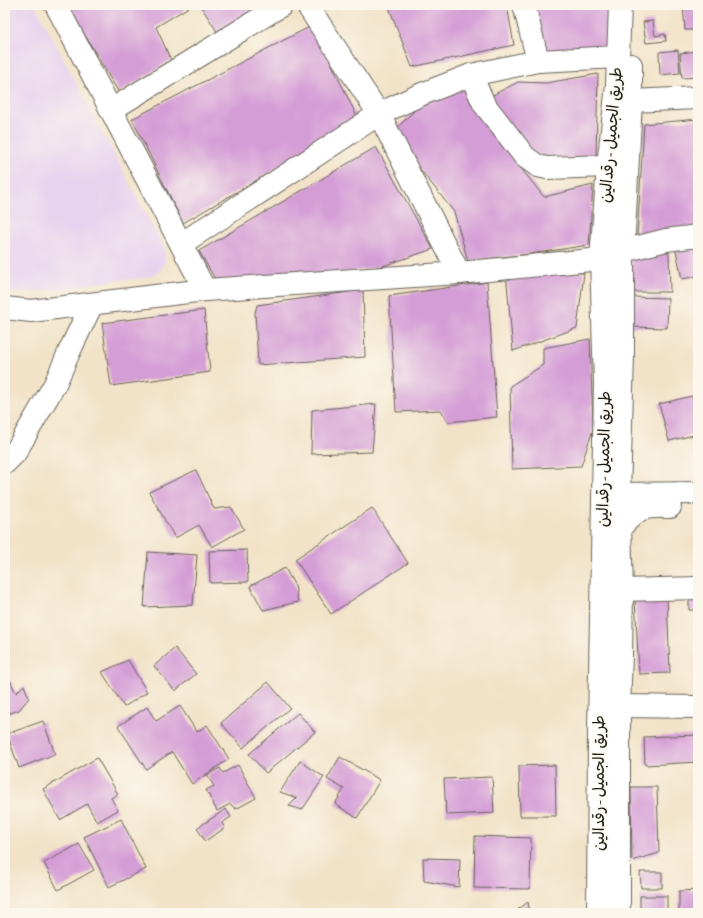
<svg xmlns="http://www.w3.org/2000/svg" width="703" height="918" viewBox="0 0 703 918" font-family="Caveat,'Playpen Sans Arabic',sans-serif">
<style>
.built{fill:#e7d2ef}
.building{fill:#d49dd6}
.lines{fill:none;stroke-linecap:round;stroke-linejoin:round}
.street-casing{stroke:#676258;stroke-width:24}
.secondary-casing{stroke:#676258;stroke-width:24}
.primary-casing{stroke:#676258;stroke-width:24}
.street{stroke:#fff;stroke-width:22}
.secondary{stroke:#fff;stroke-width:22}
.primary{stroke:#fff;stroke-width:22}
.labels{text-anchor:middle;dominant-baseline:central;stroke-width:3;stroke-linejoin:round;paint-order:stroke}
.street-label{font-size:16px;fill:#1c1c1c;stroke:#fbf7ec}
</style>
<rect width="100%" height="100%" fill="#fbf7ec"/>
<filter id="ink" filterUnits="userSpaceOnUse"><feTurbulence type="fractalNoise" baseFrequency=".025" numOctaves="2"/><feDisplacementMap in="SourceGraphic" scale="8" xChannelSelector="R" yChannelSelector="G"/><feConvolveMatrix kernelMatrix="1 2 1 2 8 2 1 2 1" color-interpolation-filters="sRGB"/></filter>
<filter id="wash" filterUnits="userSpaceOnUse"><feTurbulence type="fractalNoise" baseFrequency=".012" numOctaves="4" result="noise"/><feDisplacementMap in="SourceGraphic" scale="16" xChannelSelector="R" yChannelSelector="G"/><feGaussianBlur stdDeviation="0.9" result="paint"/><feColorMatrix in="noise" values="0 0 0 0 0 0 0 0 0 0 0 0 0 0 0 0 0 1.4 0 .05"/><feComposite in="paint" operator="in"/></filter>
<g filter="url(#wash)">
<rect width="100%" height="100%" fill="#f2e3c8"/>
<!-- built -->
<polygon class="built" points="5,5 35,5 165,250 165,262 160,271 155,275 142,278 92,283 74,288 12,293 5,289"/>
<g id="blocks">
<!-- building -->
<g class="building">
<polygon points="67,5 192,5 156,27 171,60 119,93"/>
<polygon points="200,5 263,5 218,33"/>
<polygon points="388,5 507,5 514,45 412,67"/>
<polygon points="534,5 608,5 611,47 545,56"/>
<polygon points="683,5 698,5 698,30 685,30"/>
<polygon points="653,21 655,36 665,34 666,41 646,43 643,22"/>
<polygon points="313,25 359,121 183,223 132,119"/>
<polygon points="678,50 680,73 660,75 659,52"/>
<polygon points="698,51 698,77 682,78 680,53"/>
<polygon points="598,74 596,157 533,160 485,99 518,82 546,83"/>
<polygon points="463,86 487,127 516,162 544,197 593,185 589,245 530,254 468,261 454,212 427,178 392,133 421,104"/>
<polygon points="698,119 698,226 637,238 644,124"/>
<polygon points="376,147 433,249 383,266 323,277 219,286 199,251"/>
<polygon points="698,242 698,276 682,279 675,246"/>
<polygon points="669,252 670,292 632,292 631,253"/>
<polygon points="506,272 584,273 577,328 513,351"/>
<polygon points="487,282 497,417 448,422 441,410 396,412 389,296"/>
<polygon points="363,290 365,357 258,365 255,313 257,305"/>
<polygon points="632,297 668,298 667,328 631,327"/>
<polygon points="204,310 210,372 111,386 102,323"/>
<polygon points="590,339 593,429 581,466 512,469 510,386 543,365 543,348"/>
<polygon points="692,396 698,419 698,434 669,441 659,404"/>
<polygon points="376,404 372,452 311,454 312,410"/>
<polygon points="196,470 214,509 231,507 244,529 212,547 199,525 175,538 149,492"/>
<polygon points="372,508 408,563 331,614 295,559"/>
<polygon points="247,550 248,582 210,583 209,551"/>
<polygon points="148,552 197,555 193,605 144,607"/>
<polygon points="285,568 295,586 298,602 263,610 250,586"/>
<polygon points="698,589 698,610 689,610 689,599"/>
<polygon points="667,597 670,673 639,674 635,598"/>
<polygon points="175,648 196,674 175,691 154,666"/>
<polygon points="128,660 147,692 124,707 102,672"/>
<polygon points="10,680 16,693 24,685 29,698 19,710 5,715 5,682"/>
<polygon points="268,682 290,708 243,748 221,723"/>
<polygon points="180,706 197,732 207,725 229,759 192,784 172,752 146,769 118,726 147,707 156,721"/>
<polygon points="298,713 315,732 266,773 249,754"/>
<polygon points="43,721 55,754 19,768 7,734"/>
<polygon points="698,735 698,762 645,765 644,737"/>
<polygon points="340,757 380,780 357,818 335,804 344,789 327,779"/>
<polygon points="97,758 118,794 111,798 118,810 97,822 87,804 60,820 43,789"/>
<polygon points="300,761 324,777 302,810 289,806 297,798 280,792"/>
<polygon points="238,765 256,798 236,809 230,804 217,811 206,790 214,786 207,775 220,768 223,773"/>
<polygon points="555,765 556,816 520,816 519,766"/>
<polygon points="492,777 494,813 446,815 444,779"/>
<polygon points="631,787 657,787 659,853 632,861"/>
<polygon points="226,809 231,817 222,823 225,828 205,841 197,828"/>
<polygon points="121,819 146,869 109,887 84,837"/>
<polygon points="475,836 531,838 530,889 474,888"/>
<polygon points="79,844 94,870 58,890 44,863"/>
<polygon points="423,858 460,859 459,887 424,881"/>
<polygon points="640,872 662,872 662,888 641,888"/>
<polygon points="698,890 698,913 679,913 679,891"/>
<rect x="640" y="896" width="27" height="17"/>
<polygon points="528,902 530,913 515,913 515,912"/>
</g>
</g>
</g>
<g filter="url(#ink)">
<use href="#blocks" fill-opacity="0" stroke="#676258" stroke-width="1"/>
<g class="lines">
<!-- street casing -->
<g class="street-casing">
<g id="street">
<polyline points="56,5 205,290"/>
<polyline points="307,5 379,114 459,273"/>
<polyline points="524,5 538,61"/>
<polyline points="471,75 484,104 525,157 538,166 547,168 608,166"/>
<polyline points="631,101 698,98"/>
<polyline points="111,110 282,5"/>
<polyline points="181,244 379,114 422,94 471,75 538,61 618,57"/>
<polyline points="623,251 666,240 698,236"/>
<polyline points="5,308 31,311 205,290 459,273 601,259"/>
<polyline points="5,463 15,453 55,384 70,350 92,304"/>
<polyline points="622,590 698,588"/>
<polyline points="619,706 698,707"/>
</g>
</g>
<!-- secondary casing -->
<g class="secondary-casing">
<g id="secondary">
<polyline points="603,499 619,494 698,493"/>
<path d="M619 529C639 508 640 506 670 507"/>
</g>
</g>
<!-- primary casing -->
<g class="primary-casing">
<g id="primary">
<polyline points="598,913 599,730 605,382 601,259 608,166 617,85 620,5"/>
<polyline points="619,913 619,706 621,655 622,590 619,494 623,355 623,251 631,101 631,65"/>
</g>
</g>
<!-- street -->
<use href="#street" class="street"/>
<!-- secondary -->
<use href="#secondary" class="secondary"/>
<!-- primary -->
<use href="#primary" class="primary"/>
</g>
</g>
<g class="labels">
<!-- street labels -->
<g class="street-label">
<text transform="translate(611 135) rotate(-85)">طريق الجميل -رقدالين</text>
<text transform="translate(604 459) rotate(-89)">طريق الجميل -رقدالين</text>
<text transform="translate(599 783) rotate(-90)">طريق الجميل -رقدالين</text>
</g>
</g>
<!-- margin -->
<rect width="703" height="918" fill="none" stroke="#fbf7ec" stroke-width="20"/>
</svg>
